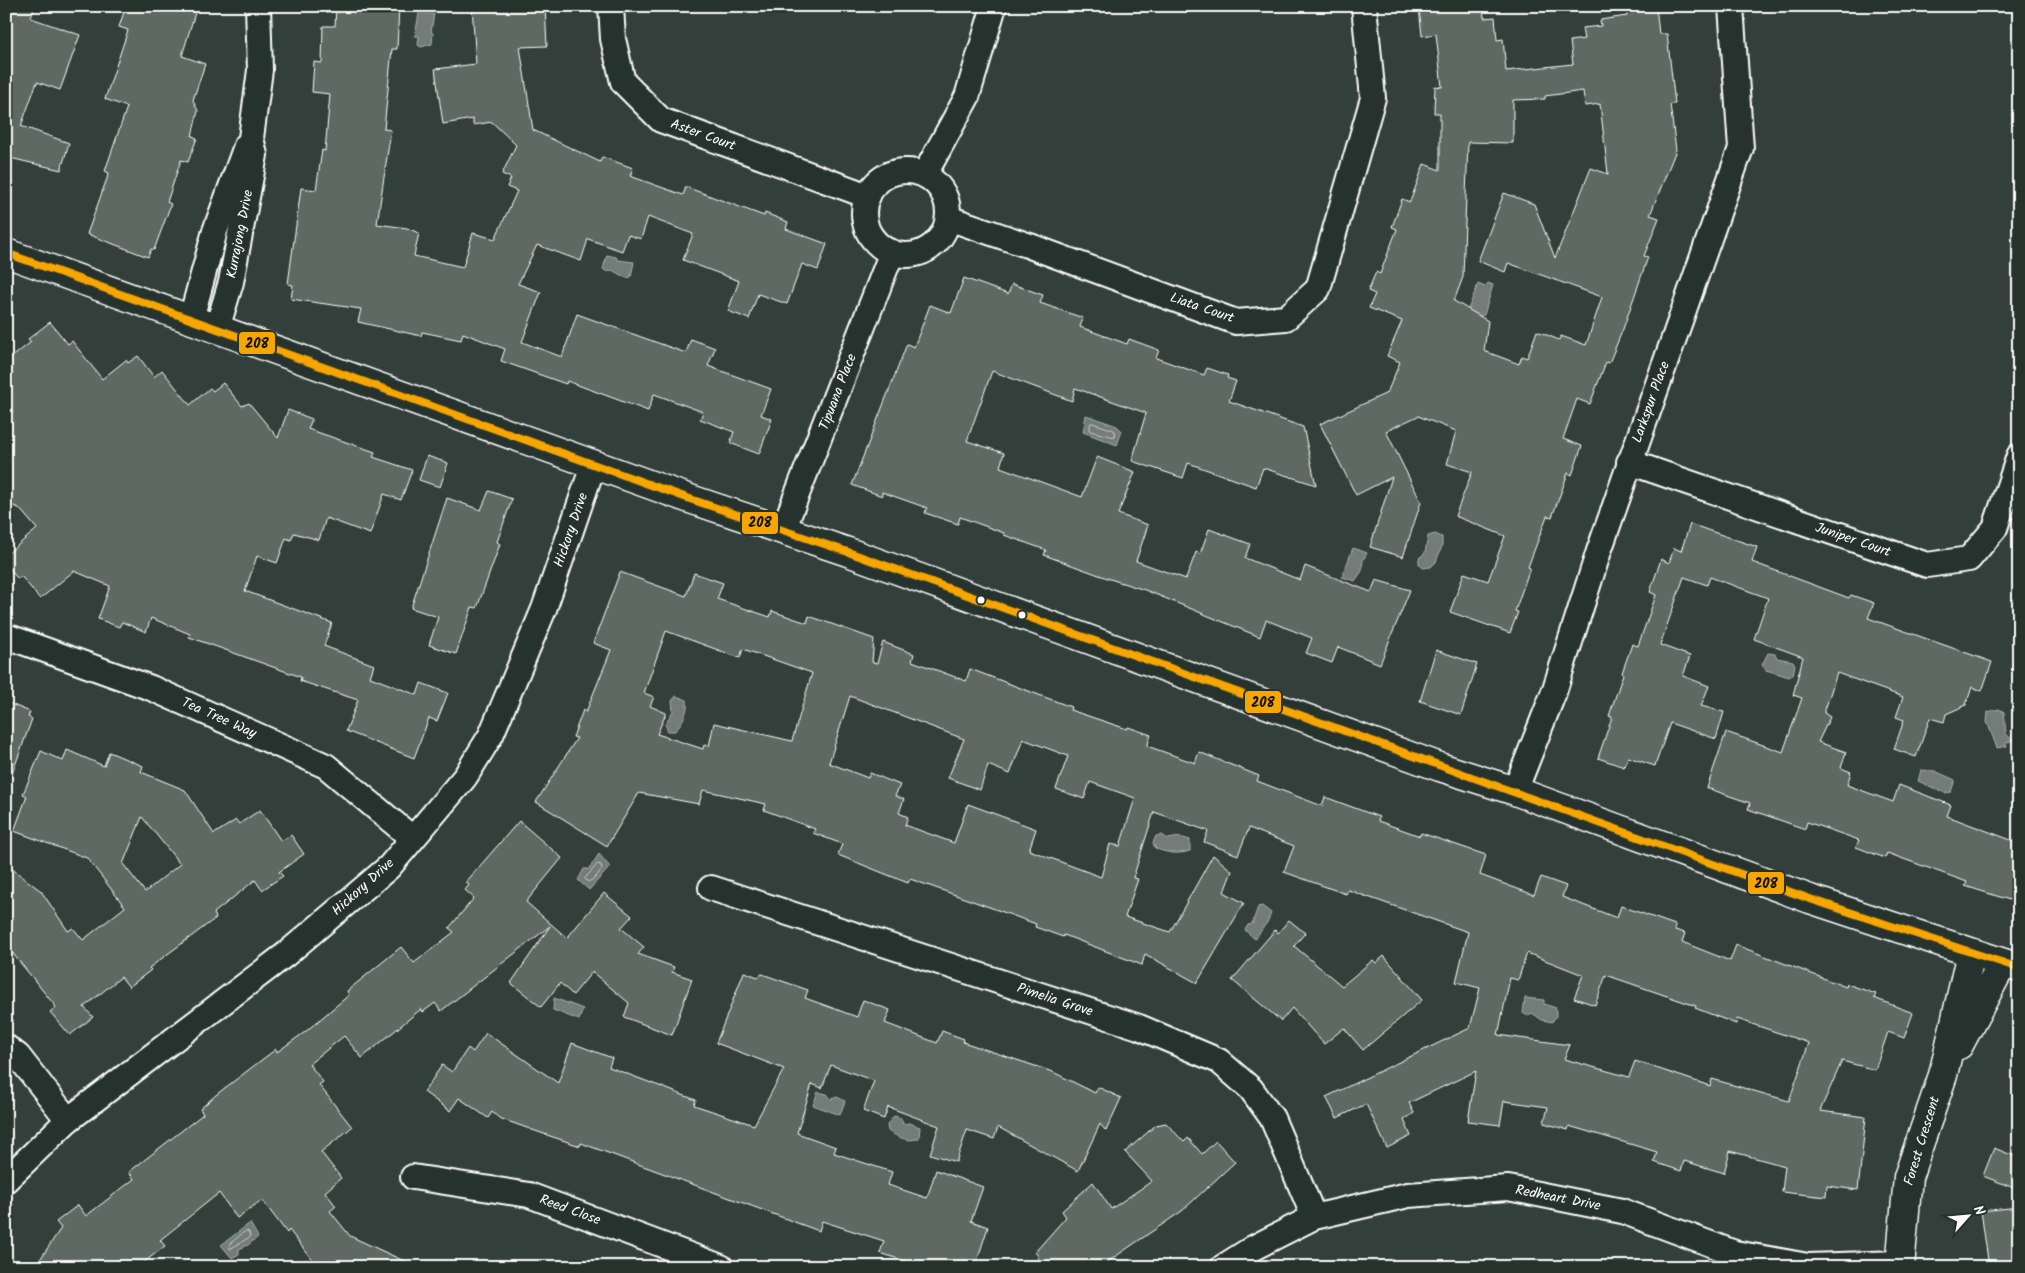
<svg xmlns="http://www.w3.org/2000/svg" width="2025" height="1273" viewBox="0 0 2025 1273" font-family="Kalam,sans-serif">
<style>
.water{fill:#737b78;stroke:#abb0ae}
.lines{fill:none;stroke-linecap:round;stroke-linejoin:round}
.shore{stroke:#c7cac9;stroke-width:1}
.building{fill:#5f6964;stroke:#fff;fill-rule:evenodd}
.street-casing{stroke:#fff;stroke-width:28}
.secondary-casing{stroke:#fff;stroke-width:31}
.street{stroke:#26332d;stroke-width:24}
.secondary{stroke:#26332d;stroke-width:28}
.bus-1-casing{stroke:#26332d;stroke-width:11}
.bus-1{stroke:#f7a600;stroke-width:8}
.bus-dot{fill:#fff;stroke:#26332d;stroke-width:2}
.labels{text-anchor:middle;dominant-baseline:central;stroke-width:4;stroke-linejoin:round;paint-order:stroke}
.street-label{font-size:14px;fill:#fff;stroke:#26332d}
.line-badge{stroke:#26332d;stroke-width:2}
.pale-badge-label{font-size:14px;text-anchor:middle;font-weight:bold;fill:#111}
</style>
<rect width="100%" height="100%" fill="#333f3a"/>
<filter id="ink" filterUnits="userSpaceOnUse"><feTurbulence type="fractalNoise" baseFrequency=".02" numOctaves="2"/><feDisplacementMap in="SourceGraphic" scale="10" xChannelSelector="R" yChannelSelector="G"/><feConvolveMatrix kernelMatrix="1 2 1 2 8 2 1 2 1" color-interpolation-filters="sRGB"/></filter>
<g filter="url(#ink)">
<!-- water -->
<g class="water">
<polygon points="419,13 434,14 431,32 433,33 432,44 421,47 418,45 419,36 415,36"/>
<polygon points="607,255 616,257 618,260 634,262 631,277 626,278 612,270 607,272 603,269"/>
<polygon points="1488,283 1493,285 1484,315 1475,316 1467,312 1478,284 1485,287"/>
<polygon points="1086,415 1117,426 1122,431 1117,445 1083,432"/>
<polygon points="1435,534 1442,537 1442,546 1436,562 1431,567 1423,568 1419,564 1419,558 1425,553 1428,536"/>
<polygon points="1353,548 1367,553 1363,560 1362,571 1355,581 1342,577"/>
<polygon points="1768,653 1775,654 1777,658 1793,661 1795,665 1793,675 1789,677 1766,670 1762,665"/>
<path d="M676 696 687 700C689 711 682 723 675 731H668L665 724 673 711 672 701Z"/>
<polygon points="1999,709 2004,712 2006,734 2013,740 2006,743 2007,746 1997,748 1987,722 1988,712"/>
<polygon points="1921,770 1935,771 1955,780 1951,792 1945,793 1918,781"/>
<path d="M1162 835 1168 839 1180 837 1190 840V851C1178 855 1165 853 1155 848L1153 843 1156 836Z"/>
<polygon points="599,854 610,867 589,890 578,880 584,869 589,869"/>
<polygon points="1262,906 1271,913 1268,921 1255,939 1245,930 1248,925 1252,924 1258,907"/>
<polygon points="554,998 583,1009 579,1020 553,1010"/>
<polygon points="1525,998 1544,1000 1544,1004 1556,1008 1556,1016 1552,1022 1542,1020 1532,1013 1528,1016 1523,1013"/>
<polygon points="818,1092 827,1094 831,1099 837,1097 845,1101 840,1115 813,1105"/>
<path d="M894 1116 901 1118 903 1124 909 1123 920 1127 919 1138C908 1143 898 1137 888 1131L887 1125Z"/>
<polygon points="250,1223 258,1237 248,1245 239,1249 239,1254 232,1258 221,1245"/>
</g>
<g class="lines">
<!-- shore -->
<g class="shore">
<polygon points="1093,423 1114,430 1115,437 1090,431 1090,424"/>
<polygon points="598,864 601,865 602,869 595,878 588,882 585,879"/>
<polygon points="246,1231 249,1232 250,1237 230,1249 230,1244"/>
</g>
</g>
<!-- building -->
<g class="building">
<polygon points="12,6 35,6 31,18 80,35 60,90 37,82 21,126 69,143 61,170 10,158 6,159 6,21"/>
<polygon points="126,6 197,6 182,56 205,64 193,100 198,111 192,136 197,138 188,162 181,160 167,202 171,204 154,250 151,249 148,257 87,234 109,173 105,171 127,107 105,99 128,30 119,27"/>
<polygon points="336,6 399,6 397,49 392,49 384,129 391,130 377,224 407,228 419,233 414,256 463,267 473,233 495,239 517,191 507,187 511,178 502,174 516,145 492,122 473,125 473,119 443,124 435,69 476,64 472,6 545,6 547,46 520,47 533,130 600,162 602,157 633,168 630,176 683,195 686,187 764,216 765,213 788,222 786,229 827,244 818,270 802,264 787,304 758,294 749,319 728,311 739,281 683,260 693,234 648,217 641,239 628,235 622,251 588,239 581,261 537,245 518,284 541,292 522,342 562,357 577,314 686,353 691,339 715,348 708,366 771,389 761,415 772,419 759,454 730,443 734,432 700,419 703,412 654,394 648,411 567,381 566,384 501,361 505,349 463,333 461,340 422,332 421,336 358,322 361,309 291,299 293,285 288,284 301,188 316,190 322,150 325,151 330,94 312,92 314,62 322,63 323,26 335,26"/>
<path d="M1437 6H1483L1484 18 1495 17 1497 40 1503 39 1506 71 1573 64 1570 41 1584 39 1582 28 1601 26 1600 20 1627 16 1626 6H1656L1659 34H1667L1675 104H1670L1676 150 1650 215 1659 218 1644 256 1648 257 1623 329 1609 363 1606 362 1590 404 1577 399 1563 439 1582 446 1572 475 1568 473 1552 517 1547 516 1528 567 1530 568 1515 611 1518 612 1510 633 1450 612 1464 573 1488 581 1505 536 1455 516 1472 472 1447 464 1456 431 1418 416 1386 431 1421 502 1403 557 1370 547 1392 477 1356 495 1320 424 1387 393 1400 362 1387 356 1402 321 1369 308 1375 294 1368 291 1376 272 1380 274 1397 229 1392 227 1402 199 1410 202 1424 164 1440 170V113H1434L1435 86 1442 87 1436 34 1422 36 1419 8ZM1583 91 1585 106 1600 104 1608 174 1591 168 1555 258 1534 204 1504 193 1478 261 1505 272 1508 263 1602 297 1586 345 1561 336 1559 340 1537 331 1527 358 1522 356 1519 364 1484 351 1488 321 1454 301 1463 277 1468 142 1513 143V100L1545 99V96Z"/>
<polygon points="964,278 1008,294 1012,284 1043,295 1040,303 1083,318 1080,327 1127,344 1129,339 1159,350 1156,358 1204,375 1207,368 1228,375 1227,378 1236,381 1229,401 1303,427 1316,485 1263,468 1256,487 1188,463 1183,478 1132,461 1146,413 1075,388 1072,401 992,371 967,441 1004,453 1000,467 1082,497 1097,457 1135,472 1118,514 1148,525 1136,561 1186,579 1196,552 1200,554 1209,529 1250,544 1245,558 1300,580 1305,566 1371,592 1376,580 1410,590 1380,664 1338,647 1332,663 1306,653 1312,638 1266,620 1260,637 1145,590 1110,579 1044,555 1046,550 1004,535 1004,533 960,517 958,524 925,513 927,508 882,492 882,496 852,485 907,344 914,347 930,305 951,313"/>
<polygon points="50,322 68,344 72,341 102,379 126,360 128,363 138,356 154,377 162,370 190,405 210,388 213,391 223,383 242,406 249,403 278,438 288,410 312,419 308,429 375,452 373,457 412,470 401,500 384,494 370,534 326,518 319,540 294,533 291,540 286,538 277,563 257,556 245,591 332,623 324,646 374,665 370,677 417,695 421,683 448,693 437,721 429,718 414,758 346,731 358,700 300,681 301,677 189,637 190,634 151,618 146,632 122,622 119,627 98,619 110,586 74,571 40,599 21,576 18,579 6,565 6,555 37,529 19,508 6,503 6,362 31,342 28,339"/>
<polygon points="427,456 448,463 440,487 419,480"/>
<polygon points="489,491 512,499 497,542 500,544 477,608 472,607 456,654 429,645 438,617 411,608 447,498 481,510"/>
<polygon points="1690,524 1757,547 1752,562 1849,598 1851,595 1874,603 1868,618 1992,662 1982,691 1972,687 1966,705 1946,714 1944,722 1930,718 1916,757 1894,749 1904,720 1896,717 1903,697 1837,673 1824,713 1830,717 1818,742 1846,752 1841,768 1851,772 1847,785 1893,802 1899,785 1951,805 1947,816 2019,843 2019,903 1965,886 1967,882 1887,853 1885,858 1856,847 1859,840 1807,822 1805,829 1748,809 1750,803 1707,788 1726,732 1783,752 1802,698 1793,695 1803,657 1754,639 1768,598 1710,577 1707,585 1684,577 1660,645 1690,656 1683,676 1709,686 1701,706 1724,712 1716,739 1670,723 1655,766 1628,757 1624,767 1598,758 1612,717 1609,716 1623,674 1622,673 1632,644 1638,646 1656,595 1650,592 1661,559 1669,563 1674,548 1681,551"/>
<path d="M620 572 686 596 694 573 723 583 717 599 770 617 772 611 807 623 809 616 874 639 872 662 877 663 883 642 914 654 912 661 966 681 970 669 1071 707 1070 710 1127 729 1128 727 1151 735 1147 746 1195 763 1199 752 1259 776 1257 781 1322 806 1325 797 1379 817 1378 821 1420 836 1421 833 1486 855 1480 875 1534 895 1541 877 1566 886 1562 897 1617 918 1621 906 1675 925V930L1685 933 1682 942 1730 961 1736 945 1846 987 1847 984 1876 994 1874 998 1913 1013 1904 1038 1888 1032 1875 1070 1842 1061 1820 1111 1866 1117 1858 1190 1827 1186 1826 1197 1782 1192 1785 1166 1730 1151 1724 1173 1684 1161 1681 1171 1654 1162 1657 1152 1569 1126 1568 1130 1544 1123 1548 1107 1504 1101 1500 1125 1468 1121 1476 1071 1409 1103 1414 1113 1404 1120 1411 1136 1387 1148 1366 1104 1337 1118 1326 1097 1470 1028 1480 988 1456 982 1468 932 1348 890 1346 894 1284 872 1294 846 1249 828 1238 855 1204 842 1208 831 1154 812 1133 878 1138 879 1125 917 1170 932 1213 855 1232 871 1224 892 1244 903 1197 983 1145 954 1142 965 1064 935 1063 937 1035 927 1036 924 981 904 910 879 908 883 838 855 842 844 813 833 815 829 764 810 766 804 703 790 699 804 639 793 607 846 536 802 577 738 573 737 583 710 586 712 611 650 593 643ZM666 631 740 658 743 649 812 673 792 741 714 723 709 746 704 745 703 749 657 734 666 713 650 706 654 697 644 693ZM850 696 964 739 948 778 980 790 988 765 1010 774 1023 739 1068 756 1056 789 1084 799 1090 782 1135 798 1120 846 1110 844 1101 877 1029 850 1036 829 968 804 954 843 905 825 908 817 899 813 904 799 895 796 900 785 870 773 868 778 829 763ZM1527 953 1583 975 1574 998 1595 1005 1606 975 1696 1006 1695 1008 1736 1024 1737 1019 1809 1043 1789 1101 1712 1079 1710 1086 1635 1061 1629 1077 1564 1059 1570 1045 1498 1035 1510 978 1518 980Z"/>
<polygon points="1436,650 1477,664 1461,715 1420,701"/>
<polygon points="6,702 30,712 28,717 32,719 9,782 6,782"/>
<path d="M67 750 104 766 109 752 143 766 141 772 185 790 214 834 236 820 239 824 260 810 281 841 291 835 304 854 279 872 283 876 262 890 255 880 214 913 216 918 149 968 151 970 129 987 121 977 84 1007 93 1017 70 1035 50 1012 56 1007 6 945V864L41 891 68 931 73 928 83 940 125 907 87 858 14 831 27 796 23 794 41 751 63 761ZM142 817 180 864 145 892 123 864Z"/>
<polygon points="519,821 562,858 526,902 567,938 604,893 632,916 621,928 644,947 638,954 674,967 672,972 692,979 672,1035 624,1017 629,1003 592,972 573,995 560,983 541,1007 511,983 550,926 441,1011 435,1003 423,1012 421,1009 362,1058 344,1036 309,1064 323,1082 319,1085 352,1127 321,1152 341,1178 325,1192 336,1206 330,1211 350,1236 417,1267 318,1267 289,1230 287,1233 262,1200 237,1218 219,1193 160,1240 165,1246 138,1267 35,1267 61,1228 56,1222 78,1205 86,1216 134,1179 129,1172 203,1114 200,1109 217,1094 276,1049 277,1052 305,1032 349,995 347,991 401,947 414,963 454,932 449,928 474,898 465,890 469,885 466,882"/>
<polygon points="1289,920 1305,933 1294,946 1342,986 1373,960 1376,963 1384,956 1422,1000 1363,1050 1344,1028 1324,1044 1292,1008 1281,1021 1232,980 1275,930 1278,933"/>
<polygon points="744,972 758,977 762,974 808,990 805,998 857,1017 863,1000 890,1010 885,1023 937,1043 942,1031 964,1039 963,1042 1053,1072 1095,1093 1098,1087 1121,1098 1106,1131 1100,1124 1078,1171 998,1127 994,1139 967,1130 956,1162 930,1154 939,1126 888,1107 884,1119 863,1111 874,1081 831,1065 822,1088 812,1084 797,1133 836,1147 834,1153 892,1172 888,1185 927,1198 936,1170 983,1187 971,1221 988,1227 975,1267 903,1267 905,1261 880,1253 884,1241 822,1221 819,1231 581,1143 580,1146 541,1133 499,1118 492,1112 488,1118 459,1098 450,1111 424,1092 442,1065 452,1072 468,1048 473,1052 486,1033 558,1083 572,1043 612,1058 609,1067 696,1100 694,1105 754,1125 784,1069 716,1043"/>
<polygon points="1166,1123 1184,1142 1188,1138 1202,1154 1216,1141 1235,1162 1182,1211 1100,1267 1030,1267 1039,1257 1035,1252 1066,1217 1062,1211 1093,1182 1111,1209 1152,1181 1125,1152 1156,1125"/>
<polygon points="1994,1148 2019,1158 2019,1190 1983,1176"/>
<polygon points="2019,1207 2019,1267 1989,1267 1981,1211"/>
</g>
<g class="lines">
<!-- street casing -->
<g class="street-casing">
<g id="street">
<polyline points="611,6 613,39 623,82 661,120 868,196"/>
<circle cx="906" cy="213" r="42"/>
<polyline points="925,174 967,97 994,6"/>
<polyline points="948,218 1030,246 1236,322 1286,318 1318,289 1373,98 1364,6"/>
<polyline points="191,319 215,231 246,146"/>
<polyline points="217,329 231,282 255,155 251,138 260,70 258,6"/>
<polyline points="1629,462 1927,565 1969,559 1995,528 2019,456"/>
<polyline points="783,530 892,252"/>
<polyline points="6,636 151,688 326,766 412,838"/>
<polyline points="1515,791 1554,692 1599,551 1741,148 1731,6"/>
<polyline points="711,888 1139,1027 1219,1061 1251,1089 1272,1118 1314,1217"/>
<polyline points="6,1047 18,1056 68,1120"/>
<polyline points="413,1177 529,1195 721,1267"/>
<polyline points="6,1180 68,1120 285,955 389,867 465,777 491,735 544,609 594,463"/>
<polyline points="1223,1267 1253,1248 1314,1217 1408,1195 1508,1188 1622,1211 1735,1253 1808,1266 1900,1263"/>
</g>
</g>
<!-- secondary casing -->
<g class="secondary-casing">
<g id="secondary">
<polyline points="6,253 690,499 848,552 1440,767 1515,791 1810,899 2019,968"/>
<polyline points="1959,1045 2003,963"/>
<polyline points="1900,1267 1908,1177 1943,1075 1971,953"/>
</g>
</g>
<!-- street -->
<use href="#street" class="street"/>
<!-- secondary -->
<use href="#secondary" class="secondary"/>
<!-- bus-1 casing -->
<g class="bus-1-casing">
<polyline id="bus-1" points="6,253 690,499 848,552 1810,899 2019,968"/>
</g>
<!-- bus-1 -->
<use href="#bus-1" class="bus-1"/>
</g>
</g>
<!-- markers -->
<g class="bus-dot">
<circle cx="981" cy="600" r="4.5"/>
<circle cx="1022" cy="615" r="4.5"/>
</g>
<g class="labels">
<!-- street labels -->
<g class="street-label">
<text transform="translate(703 135) rotate(20)">Aster Court</text>
<text transform="translate(240 234) rotate(-79)">Kurrajong Drive</text>
<text transform="translate(1202 308) rotate(19)">Liata Court</text>
<text transform="translate(838 392) rotate(-69)">Tipuana Place</text>
<text transform="translate(1651 402) rotate(-70)">Larkspur Place</text>
<text transform="translate(571 530) rotate(-71)">Hickory Drive</text>
<text transform="translate(1853 540) rotate(19)">Juniper Court</text>
<text transform="translate(219 718) rotate(24)">Tea Tree Way</text>
<text transform="translate(363 887) rotate(-42)">Hickory Drive</text>
<text transform="translate(1055 1000) rotate(18)">Pimelia Grove</text>
<text transform="translate(1922 1141) rotate(-73)">Forest Crescent</text>
<text transform="translate(1558 1198) rotate(11)">Redheart Drive</text>
<text transform="translate(570 1210) rotate(20)">Reed Close</text>
</g>
</g>
<g class="line-badge">
<rect x="238" y="331" width="38" height="24" rx="5" fill="#f7a600"/>
<rect x="741" y="511" width="38" height="24" rx="5" fill="#f7a600"/>
<rect x="1244" y="690" width="38" height="24" rx="5" fill="#f7a600"/>
<rect x="1747" y="871" width="38" height="24" rx="5" fill="#f7a600"/>
</g>
<g class="pale-badge-label">
<text x="257" y="348">208</text>
<text x="760" y="527">208</text>
<text x="1263" y="707">208</text>
<text x="1766" y="888">208</text>
</g>
<!-- margin -->
<rect width="2025" height="1273" fill="none" stroke="#26332d" stroke-width="25"/>
<rect x="12" y="12" width="2000" height="1248" fill="none" stroke="#fff" stroke-width="2" filter="url(#ink)"/>
<!-- north arrow -->
<g transform="translate(1968 1216) rotate(63)" stroke="#26332d" stroke-width="4" paint-order="stroke">
<path d="M0-4L9 19L0 12L-9 19Z" fill="#ffffff"/>
<text y="-8" font-size="14" font-weight="bold" text-anchor="middle" fill="#ffffff">N</text>
</g>
</svg>
